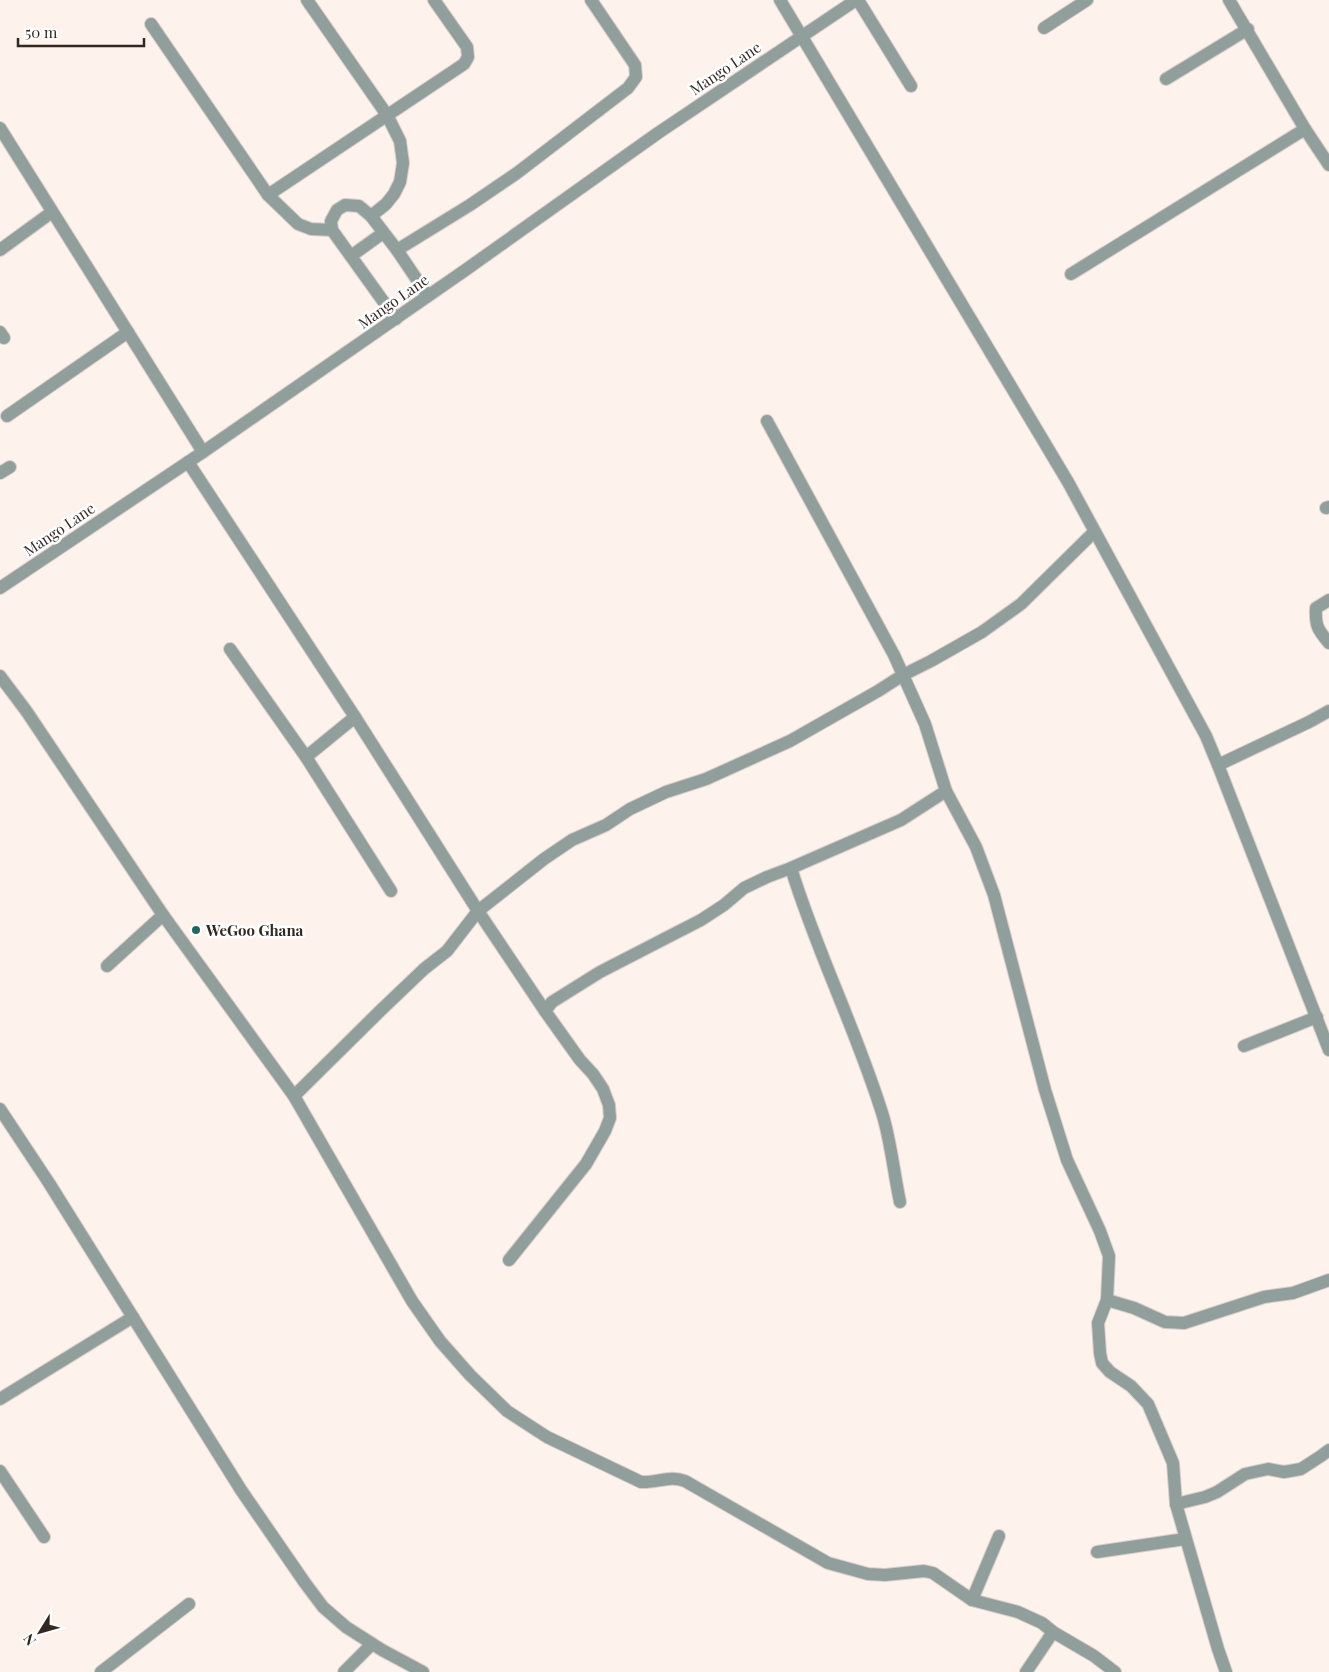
<svg xmlns="http://www.w3.org/2000/svg" width="1329" height="1672" viewBox="0 0 1329 1672" font-family="'Playfair Display',serif">
<style>
.lines{fill:none;stroke-linecap:round;stroke-linejoin:round}
.minor-casing{stroke:#d9cdc9;stroke-width:14}
.minor{stroke:#919f9c;stroke-width:12}
.poi-dot{fill:#20685e;stroke:#fff;stroke-width:2}
.labels{text-anchor:middle;dominant-baseline:central;stroke-width:5;stroke-linejoin:round;paint-order:stroke}
.street-label{font-size:15px;fill:#322723;stroke:#fff}
.poi-label{font-size:15px;font-weight:bold;fill:#322723;stroke:#fff;text-anchor:start}
</style>
<rect width="100%" height="100%" fill="#fef2ed"/>
<g class="lines">
<!-- minor casing -->
<g class="minor-casing">
<g id="minor">
<polyline points="307,0 387,115 400,141 403,163 400,182 394,194 386,204 371,216"/>
<polyline points="780,0 1068,482 1206,736 1218,765 1329,1050"/>
<polyline points="858,0 911,86"/>
<polyline points="1229,0 1305,129 1329,165"/>
<polyline points="151,24 268,195 298,224 311,229 332,230"/>
<polyline points="1044,28 1087,0"/>
<polyline points="1166,79 1248,29"/>
<polyline points="0,128 203,452"/>
<polyline points="268,195 464,64 468,57 467,47 434,0"/>
<polyline points="0,250 52,212"/>
<polyline points="397,250 470,205 517,173 628,88 636,77 635,65 591,0"/>
<polyline points="351,256 383,233"/>
<polyline points="1071,274 1305,129"/>
<polyline points="396,319 332,230 331,221 337,210 345,205 359,206 371,216 397,250 428,296"/>
<polyline points="0,332 4,338"/>
<polyline points="7,416 128,332"/>
<polyline points="188,462 355,717 478,911 545,1011"/>
<polyline points="0,473 10,467"/>
<polyline points="1326,508 1329,507"/>
<polyline points="1094,532 1021,604 982,632 931,661 903,675 925,724 946,791 976,847 994,895 1045,1090 1067,1160 1100,1231 1109,1256 1107,1300 1098,1323 1100,1353 1102,1363 1110,1372 1131,1386 1148,1404 1173,1463 1176,1504 1218,1649 1226,1672"/>
<polyline points="0,588 203,452 464,271 658,133 856,0"/>
<path d="M1329 600 1316 608C1315 626 1318 630 1329 643"/>
<polyline points="230,649 306,757 391,891"/>
<path d="M0 676 27 712 163 915 294 1096 412 1301 440 1341 470 1375 507 1411 547 1437 641 1482C657 1483 670 1475 685 1481L828 1563 868 1574 885 1575 924 1571 933 1573 972 1600 1018 1612 1042 1623 1053 1632 1094 1656 1115 1672"/>
<polyline points="306,757 355,717"/>
<polyline points="1218,765 1309,722 1329,711"/>
<path d="M791 868C817 953 857 1031 883 1116 891 1143 894 1174 900 1202"/>
<polyline points="107,966 163,915"/>
<polyline points="1244,1046 1317,1017"/>
<polyline points="294,1096 380,1011 424,969 447,951 478,911 544,859 572,840 606,825 630,809 666,792 706,779 790,741 878,691 903,675 894,655 767,421"/>
<polyline points="0,1109 49,1183 241,1490 305,1583 323,1607 346,1627 382,1650 423,1672"/>
<polyline points="509,1260 586,1164 605,1131 610,1118 609,1105 603,1089 593,1074 580,1060 545,1011 552,1002 600,972 701,920 724,905 744,888 767,877 791,868 901,820 946,791"/>
<polyline points="1107,1300 1134,1308 1165,1322 1184,1323 1264,1297 1293,1293 1329,1280"/>
<polyline points="0,1399 133,1317"/>
<polyline points="0,1471 44,1537"/>
<polyline points="1176,1504 1205,1497 1217,1492 1245,1474 1268,1469 1284,1472 1301,1469 1321,1456 1329,1450"/>
<polyline points="1097,1552 1185,1539"/>
<polyline points="972,1600 999,1536"/>
<polyline points="101,1672 189,1604"/>
<polyline points="344,1672 372,1644"/>
<polyline points="1026,1672 1053,1632"/>
</g>
</g>
<!-- minor -->
<use href="#minor" class="minor"/>
</g>
<!-- markers -->
<circle class="poi-dot" cx="196" cy="930" r="5"/>
<g class="labels">
<!-- street labels -->
<g class="street-label">
<text transform="translate(725 68) rotate(-34)">Mango Lane</text>
<text transform="translate(393 301) rotate(-35)">Mango Lane</text>
<text transform="translate(59 529) rotate(-34)">Mango Lane</text>
</g>
<!-- poi labels -->
<g class="poi-label">
<text x="206" y="930">WeGoo Ghana</text>
</g>
</g>
<!-- north arrow -->
<g transform="translate(40 1632) rotate(233)" stroke="#ffffff" stroke-width="4" paint-order="stroke">
<path d="M0-4L9 19L0 12L-9 19Z" fill="#322723"/>
<text y="-8" font-size="14" font-weight="bold" text-anchor="middle" fill="#322723">N</text>
</g>
<!-- scale -->
<path d="M18 38v8h126v-8" fill="none" stroke="#322723" stroke-width="2.5"/>
<text x="25" y="38" font-size="15" fill="#322723" stroke="#ffffff" stroke-width="4" paint-order="stroke">50 m</text>
</svg>
